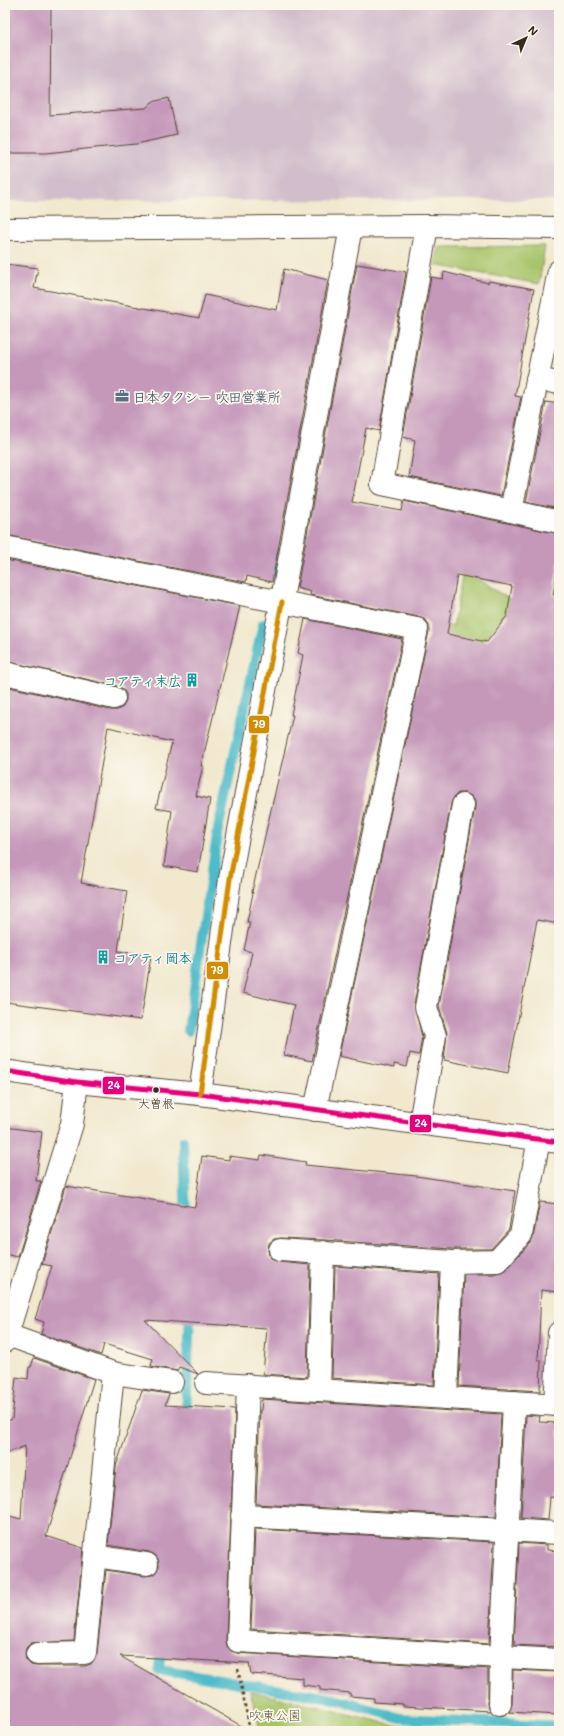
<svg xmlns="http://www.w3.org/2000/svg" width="564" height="1736" viewBox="0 0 564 1736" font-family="Mali,'Klee One',sans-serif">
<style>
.industrial{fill:#d1bdcb}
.green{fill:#a8c46b;stroke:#727744}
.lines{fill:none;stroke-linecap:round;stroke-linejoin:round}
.stream{stroke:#4ebbc9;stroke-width:10}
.building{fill:#c598ba;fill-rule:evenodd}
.minor-casing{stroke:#564638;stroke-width:24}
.major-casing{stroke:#564638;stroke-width:24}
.path{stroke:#564638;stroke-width:2.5;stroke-dasharray:3 3;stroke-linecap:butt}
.minor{stroke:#fff;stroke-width:22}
.major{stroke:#fff;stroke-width:22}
.bus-1-casing{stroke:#fbf7ec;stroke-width:8}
.bus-2-casing{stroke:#fbf7ec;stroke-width:8}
.bus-1{stroke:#e5007d;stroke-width:5}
.bus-2{stroke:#d18d06;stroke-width:5}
.bus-dot{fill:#3b2a1e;stroke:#fbf7ec;stroke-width:1.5}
.labels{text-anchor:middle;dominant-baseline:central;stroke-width:3.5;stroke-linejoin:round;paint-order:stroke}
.bus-label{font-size:12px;fill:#3b2a1e;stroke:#fbf7ec}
.service-label{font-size:13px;font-weight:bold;fill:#4e5e75;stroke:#fbf7ec;text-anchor:start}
.culture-label{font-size:13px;font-weight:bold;fill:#0d838f;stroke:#fbf7ec;text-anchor:end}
.park-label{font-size:13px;fill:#5c5835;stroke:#fbf7ec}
.line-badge{stroke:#fbf7ec;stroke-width:1.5}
.badge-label{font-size:11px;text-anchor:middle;font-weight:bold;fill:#fff}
</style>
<rect width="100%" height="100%" fill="#fbf7ec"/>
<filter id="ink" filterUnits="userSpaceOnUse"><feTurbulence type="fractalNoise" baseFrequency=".025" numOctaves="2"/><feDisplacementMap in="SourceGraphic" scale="8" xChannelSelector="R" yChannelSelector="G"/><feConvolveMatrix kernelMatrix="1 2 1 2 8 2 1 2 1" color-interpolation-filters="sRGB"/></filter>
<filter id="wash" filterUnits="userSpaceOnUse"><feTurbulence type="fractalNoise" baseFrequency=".012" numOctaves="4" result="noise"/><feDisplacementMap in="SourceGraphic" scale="16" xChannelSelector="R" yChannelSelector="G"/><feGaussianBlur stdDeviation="0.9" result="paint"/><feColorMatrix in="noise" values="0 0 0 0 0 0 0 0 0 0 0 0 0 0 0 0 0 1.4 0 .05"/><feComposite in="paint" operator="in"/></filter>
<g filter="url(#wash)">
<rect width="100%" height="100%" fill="#f1e8ce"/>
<!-- industrial -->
<polygon class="industrial" points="5,5 559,5 559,200 5,201"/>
<!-- green -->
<g class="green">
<polygon points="545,246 539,284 435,265 439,247"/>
<polygon points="463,570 514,602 481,645 436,635 438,622 453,627"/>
<polygon points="250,1691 399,1726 422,1725 421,1731 259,1731 258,1718"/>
</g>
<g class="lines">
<!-- stream -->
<g class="stream">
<polyline points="275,573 280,553"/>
<polyline points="188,1031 218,829 263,624"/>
<polyline points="183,1141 186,1219"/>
<polyline points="186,1419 190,1311"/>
<polyline points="161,1645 159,1670 335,1699 400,1718 559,1726"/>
</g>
</g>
<g id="blocks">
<!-- building -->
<g class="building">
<polygon points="5,5 51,5 50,115 146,108 152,102 169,98 177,135 136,144 45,153 5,153"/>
<polygon points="5,264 38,268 34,288 199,318 205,295 277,310 284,269 328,280 272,582 247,576 246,582 5,535"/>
<path d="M357 264 406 272 379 431 366 428 352 502 402 511 404 501 559 534V559L553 595 559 596V924L537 920 508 1073 444 1060 447 1033 439 1006 475 807V801L471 796 465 793H458L454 797 451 803 414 1005 422 1037 419 1055 410 1053 407 1067 394 1064V1068L339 1056 429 631V625L426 620 419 617 310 595 311 592 297 588ZM457 575 512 586 507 616 487 642 447 634Z"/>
<polygon points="444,272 488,283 489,281 534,289 515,396 521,397 501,496 409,477 415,440 403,437 431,277 443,279"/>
<polygon points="546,402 559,404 559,509 526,502"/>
<polygon points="5,560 240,606 201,766 203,766 196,796 210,799 198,872 164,866 172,811 156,808 172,742 108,727 81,883 127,891 118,951 151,956 141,1020 5,1002 5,686 111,710 117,710 123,707 126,700 126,694 123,689 117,686 5,661"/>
<polygon points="305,619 402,639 312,1061 284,1055 294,1005 243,993 252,952 244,950 250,922 247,922 253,893 252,892 293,715 291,715 303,655 298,653"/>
<polygon points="5,1127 42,1132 36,1181 41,1181 18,1257 5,1254"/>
<polygon points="261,1155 306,1162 305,1165 416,1176 515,1191 509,1229 491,1249 452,1249 324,1240 281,1238 274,1239 269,1243 268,1250 269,1256 273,1260 279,1262 310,1265 307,1377 263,1374 267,1328 145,1320 198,1374 179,1367 177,1371 151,1366 153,1359 104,1344 101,1355 41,1334 44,1322 35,1319 52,1266 42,1264 66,1186 195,1207 202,1156 229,1160 229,1156 260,1160"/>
<polygon points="540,1202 559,1204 559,1292 541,1290 538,1360 541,1360 540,1391 459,1386 464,1274 497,1274 506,1269 530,1243 533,1238"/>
<polygon points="335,1266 439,1274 434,1385 332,1378"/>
<polygon points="34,1358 94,1379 46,1536 83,1548 74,1641 31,1643 26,1648 25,1654 26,1660 31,1665 37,1666 85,1666 91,1664 97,1654 106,1570 145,1576 152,1575 156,1572 159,1566 158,1559 155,1555 149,1552 108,1545 116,1466 142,1390 169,1394 165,1405 235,1409 226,1641 227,1646 231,1651 237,1653 488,1669 488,1704 490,1711 403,1706 403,1704 374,1702 374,1698 350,1696 350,1693 320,1690 320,1687 303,1685 303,1678 251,1674 249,1663 120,1656 250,1731 5,1731 5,1515 21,1519 25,1446 5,1454 5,1422 12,1419 16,1377 28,1379 29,1367 31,1367"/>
<polygon points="262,1399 501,1414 496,1517 256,1504 260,1410 261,1410"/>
<polygon points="526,1415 540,1416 539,1422 559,1423 559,1498 550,1497 548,1520 521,1518"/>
<polygon points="255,1529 494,1542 489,1644 251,1629"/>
<polygon points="519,1543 547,1545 547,1550 559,1551 557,1601 559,1601 559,1647 514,1645"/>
<polygon points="513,1670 559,1672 558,1715 509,1712 512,1704"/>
</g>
</g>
</g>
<g filter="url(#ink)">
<use href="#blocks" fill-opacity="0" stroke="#564638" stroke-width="1"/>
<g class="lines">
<!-- minor casing -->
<g class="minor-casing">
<g id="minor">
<polyline points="427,226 382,484 511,511 559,271"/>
<polyline points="5,229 427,226 559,228"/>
<polyline points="537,379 559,383"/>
<polyline points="511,511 559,522"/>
<polyline points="5,547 417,629 315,1110"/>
<polyline points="5,673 114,698"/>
<polyline points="200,1094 230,879 351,227"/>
<polyline points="420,1123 435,1036 426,1007 463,805"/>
<polyline points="280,1250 452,1262 497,1261 521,1235 539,1139"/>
<polyline points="5,1334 113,1373 172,1382"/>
<polyline points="5,1341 72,1124 77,1082"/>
<polyline points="206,1383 559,1405"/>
<polyline points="248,1385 238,1641 501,1657 514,1402"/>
<polyline points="319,1390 323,1252"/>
<polyline points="446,1398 452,1262"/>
<polyline points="555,1405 559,1333"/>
<polyline points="242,1516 559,1533"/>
<polyline points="95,1556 147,1564"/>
<polyline points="37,1654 85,1653 113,1373"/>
<polyline points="500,1704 501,1657 559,1660"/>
</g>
</g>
<!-- major casing -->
<g class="major-casing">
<polyline id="major" points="5,1071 77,1082 200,1094 559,1142"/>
</g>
<!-- path -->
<polyline class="path" points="238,1669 250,1731"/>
<!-- minor -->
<use href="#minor" class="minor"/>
<!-- major -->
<use href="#major" class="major"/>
<!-- bus-1 casing -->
<g class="bus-1-casing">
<polyline id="bus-1" points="5,1071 77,1082 200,1094 559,1142"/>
</g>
<!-- bus-2 casing -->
<g class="bus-2-casing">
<polyline id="bus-2" points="200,1094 230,879 282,602"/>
</g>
<!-- bus-1 -->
<use href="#bus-1" class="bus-1"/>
<!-- bus-2 -->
<use href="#bus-2" class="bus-2"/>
</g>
</g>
<!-- icons -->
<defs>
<g id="office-bare" transform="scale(1.08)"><path d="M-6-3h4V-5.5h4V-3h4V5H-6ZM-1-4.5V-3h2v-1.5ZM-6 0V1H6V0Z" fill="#5c6f8a" stroke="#fbf7ec" stroke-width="2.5" paint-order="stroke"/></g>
<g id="building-bare" transform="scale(1.08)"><path d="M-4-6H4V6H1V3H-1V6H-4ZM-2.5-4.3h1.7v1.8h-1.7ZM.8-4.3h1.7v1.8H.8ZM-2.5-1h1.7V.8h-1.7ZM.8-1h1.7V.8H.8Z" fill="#0f9aa8" stroke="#fbf7ec" stroke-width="2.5" paint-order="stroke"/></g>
</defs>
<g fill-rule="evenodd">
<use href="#office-bare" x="122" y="396"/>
<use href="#building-bare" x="192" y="680"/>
<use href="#building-bare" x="103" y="957"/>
</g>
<!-- markers -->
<circle class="bus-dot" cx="156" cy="1090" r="3.5"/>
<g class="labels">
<!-- bus labels -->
<g class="bus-label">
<text x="156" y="1103">大曽根</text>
</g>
<!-- service labels -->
<g class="service-label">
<text x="133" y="396">日本タクシー 吹田営業所</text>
</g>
<!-- culture labels -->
<g class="culture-label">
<text x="181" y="680">コアティ末広</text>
<text x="114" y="957" text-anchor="start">コアティ岡本</text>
</g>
<!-- park labels -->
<g class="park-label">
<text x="275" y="1714">吹東公園</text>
</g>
</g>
<g class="line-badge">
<rect x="248" y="715" width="22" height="19" rx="4" fill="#d18d06"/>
<rect x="206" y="961" width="23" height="19" rx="4" fill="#d18d06"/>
<rect x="102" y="1076" width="23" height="19" rx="4" fill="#e5007d"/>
<rect x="409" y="1114" width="23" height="19" rx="4" fill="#e5007d"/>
</g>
<g class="badge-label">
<text x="259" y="728">79</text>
<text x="217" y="974">79</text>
<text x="114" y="1089">24</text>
<text x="421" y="1127">24</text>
</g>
<!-- margin -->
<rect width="564" height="1736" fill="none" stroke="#fbf7ec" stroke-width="20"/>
<!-- north arrow -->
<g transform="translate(526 38) rotate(44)" stroke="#fbf7ec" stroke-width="3" paint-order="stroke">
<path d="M0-3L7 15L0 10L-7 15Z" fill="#3b2a1e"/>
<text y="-6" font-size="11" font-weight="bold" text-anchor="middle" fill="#3b2a1e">N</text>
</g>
</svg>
